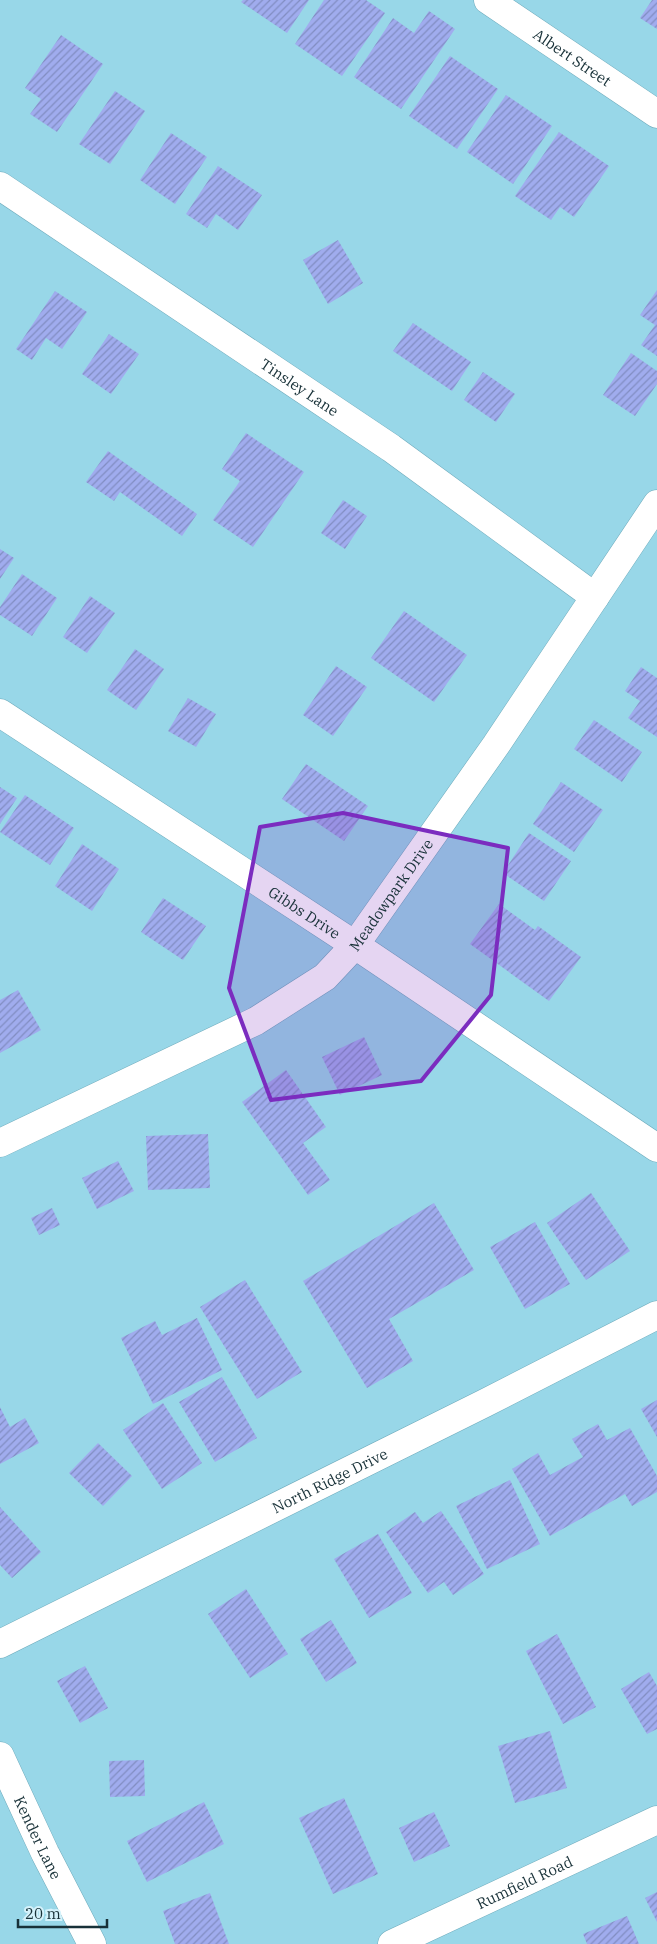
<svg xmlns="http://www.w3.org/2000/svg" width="657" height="1944" viewBox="0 0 657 1944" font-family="'IBM Plex Serif',serif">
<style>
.building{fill:url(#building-hatch)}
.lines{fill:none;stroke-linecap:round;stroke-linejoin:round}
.street-casing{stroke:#6daabb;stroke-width:29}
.secondary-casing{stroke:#6daabb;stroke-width:29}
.street{stroke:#fff;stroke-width:28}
.secondary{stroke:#fff;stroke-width:28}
.marked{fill:#7b2cbf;fill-opacity:0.2;stroke:#7b2cbf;stroke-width:4;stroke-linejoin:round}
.labels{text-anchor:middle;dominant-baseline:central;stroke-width:4.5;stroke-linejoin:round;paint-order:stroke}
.street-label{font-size:15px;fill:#183138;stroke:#d4f2fb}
</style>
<defs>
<pattern id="building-hatch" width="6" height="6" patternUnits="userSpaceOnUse" patternTransform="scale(1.25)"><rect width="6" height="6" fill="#a0acee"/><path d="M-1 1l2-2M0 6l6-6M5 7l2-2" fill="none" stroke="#818dc2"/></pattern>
</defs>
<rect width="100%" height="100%" fill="#98d7e8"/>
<!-- building -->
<g class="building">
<polygon points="243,0 309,0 287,33 241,2"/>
<polygon points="324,0 366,0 385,13 342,76 295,44"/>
<polygon points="652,0 657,0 657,29 640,18"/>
<polygon points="429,11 455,29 401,109 354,77 393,18 414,33"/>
<polygon points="61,35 103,64 57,132 30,114 41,99 25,88"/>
<polygon points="450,56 498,89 457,149 409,116"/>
<polygon points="115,91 145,111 110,164 79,144"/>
<polygon points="506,95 552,126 513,184 467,152"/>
<polygon points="559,132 609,166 574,217 560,207 551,220 515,196"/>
<polygon points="171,133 207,157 175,204 140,180"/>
<polygon points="218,166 262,195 238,230 216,214 207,228 186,214"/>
<polygon points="338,240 363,283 328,304 303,260"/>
<polygon points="657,290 657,356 641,345 655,325 640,315"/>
<polygon points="55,291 87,312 62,349 46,338 32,360 16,349"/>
<polygon points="413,323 471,362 452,391 393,351"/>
<polygon points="109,334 139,354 111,394 82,374"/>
<polygon points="631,353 657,371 657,384 635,416 603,395"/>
<polygon points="483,372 515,394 496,422 464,400"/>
<polygon points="246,433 304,472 253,547 213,520 240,481 222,469"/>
<polygon points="108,451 197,514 182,536 120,492 114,501 86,482"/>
<polygon points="343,500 367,516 345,549 321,533"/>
<polygon points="0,549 14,558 0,579"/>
<polygon points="22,574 57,598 32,636 0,615 0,607"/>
<polygon points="90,596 115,613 87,653 63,637"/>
<polygon points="404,611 467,655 434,702 371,658"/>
<polygon points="135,649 164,669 136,710 107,690"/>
<polygon points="336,666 367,687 333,736 303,715"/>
<polygon points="641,667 657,678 657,737 628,718 640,701 625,691"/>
<polygon points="188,698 216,714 196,747 168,731"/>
<polygon points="594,720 642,752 622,782 574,749"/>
<polygon points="306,764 368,806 344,841 282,799"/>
<polygon points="561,782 603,810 574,852 533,824"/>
<polygon points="0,787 17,798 0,824"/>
<polygon points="25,795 74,828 50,865 0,832"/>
<polygon points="529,833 571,861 544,901 503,873"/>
<polygon points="82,844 119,869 92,911 55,886"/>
<polygon points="163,898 206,926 183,960 141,932"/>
<polygon points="499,904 535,930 538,926 581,957 549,1001 470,944"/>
<polygon points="18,990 41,1030 0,1053 0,1000"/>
<polygon points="364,1037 382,1075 340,1095 322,1057"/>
<polygon points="286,1070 326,1127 303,1143 330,1180 308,1195 242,1102"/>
<polygon points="208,1134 210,1188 148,1190 146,1136"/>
<polygon points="118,1161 134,1191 97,1209 82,1178"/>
<polygon points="591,1193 630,1251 586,1280 547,1223"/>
<polygon points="434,1203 474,1270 389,1319 413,1361 367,1388 303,1281"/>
<polygon points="52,1208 60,1225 39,1235 31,1218"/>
<polygon points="535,1222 570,1284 525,1309 490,1247"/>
<polygon points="245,1280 302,1372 257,1399 200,1307"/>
<polygon points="197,1318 222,1370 153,1404 121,1338 155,1321 162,1335"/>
<polygon points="222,1377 257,1438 215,1462 179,1402"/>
<polygon points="657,1400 657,1437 641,1409"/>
<polygon points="163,1403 202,1463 162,1489 123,1430"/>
<polygon points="0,1407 10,1427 25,1418 39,1443 0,1464"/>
<polygon points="598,1424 607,1440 630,1428 657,1476 657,1492 632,1506 625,1494 550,1536 512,1469 538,1453 550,1475 583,1457 572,1439"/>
<polygon points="98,1443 132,1476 103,1506 69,1473"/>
<polygon points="510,1480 540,1544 487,1569 456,1506"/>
<polygon points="0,1507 41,1552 12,1578 0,1565"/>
<polygon points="441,1511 484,1574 453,1595 444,1582 428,1593 386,1532 415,1512 423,1523"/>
<polygon points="378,1534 412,1593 369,1618 334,1559"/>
<polygon points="246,1589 288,1654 250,1678 208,1614"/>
<polygon points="331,1620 357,1663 326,1682 300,1639"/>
<polygon points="557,1634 596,1707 563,1724 526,1651"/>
<polygon points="85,1666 108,1708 80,1723 57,1681"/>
<polygon points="649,1672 657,1686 657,1729 647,1734 621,1689"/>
<polygon points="550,1731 567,1788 515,1803 498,1746"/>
<polygon points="144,1760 145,1796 110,1797 109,1761"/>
<polygon points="344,1798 378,1874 333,1894 299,1818"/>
<polygon points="204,1802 224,1844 147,1882 127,1841"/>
<polygon points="434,1812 450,1846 414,1862 399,1828"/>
<polygon points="657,1892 657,1922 645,1898"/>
<polygon points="210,1893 229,1944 175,1944 163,1911"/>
<polygon points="627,1916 639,1944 587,1944 583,1934"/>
</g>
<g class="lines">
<!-- street casing -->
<g class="street-casing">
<g id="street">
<path id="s1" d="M488 0 657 114"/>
<path id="s2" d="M0 186 391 448 595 597"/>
<path id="s3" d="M0 1644 485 1403 657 1315"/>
<path id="s4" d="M0 1756 45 1853 92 1944"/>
<path id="s5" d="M392 1944 657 1820"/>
</g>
</g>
<!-- secondary casing -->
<g class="secondary-casing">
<g id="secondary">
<path id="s6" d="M0 713 355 945 657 1148"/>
<path id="s7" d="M0 1143 256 1021 325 977 355 945 496 745 657 504"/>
</g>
</g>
<!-- street -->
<use href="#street" class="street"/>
<!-- secondary -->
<use href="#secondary" class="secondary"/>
</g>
<!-- marked area -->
<path class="marked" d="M343 813 508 848 491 995 421 1081 271 1100 229 988 260 827Z"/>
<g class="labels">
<!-- street labels -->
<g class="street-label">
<text stroke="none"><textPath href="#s1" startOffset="102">Albert Street</textPath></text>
<text stroke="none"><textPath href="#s2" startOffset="361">Tinsley Lane</textPath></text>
<text stroke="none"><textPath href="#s7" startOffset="471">Meadowpark Drive</textPath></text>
<text stroke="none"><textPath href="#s6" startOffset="364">Gibbs Drive</textPath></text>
<text stroke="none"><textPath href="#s3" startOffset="368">North Ridge Drive</textPath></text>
<text stroke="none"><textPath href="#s4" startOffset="90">Kender Lane</textPath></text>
<text stroke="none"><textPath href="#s5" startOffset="146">Rumfield Road</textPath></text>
</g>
</g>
<!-- scale -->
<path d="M18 1919v8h89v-8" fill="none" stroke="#183138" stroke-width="2.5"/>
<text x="25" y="1919" font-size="15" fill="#183138" stroke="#d4f2fb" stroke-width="4" paint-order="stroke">20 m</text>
</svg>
